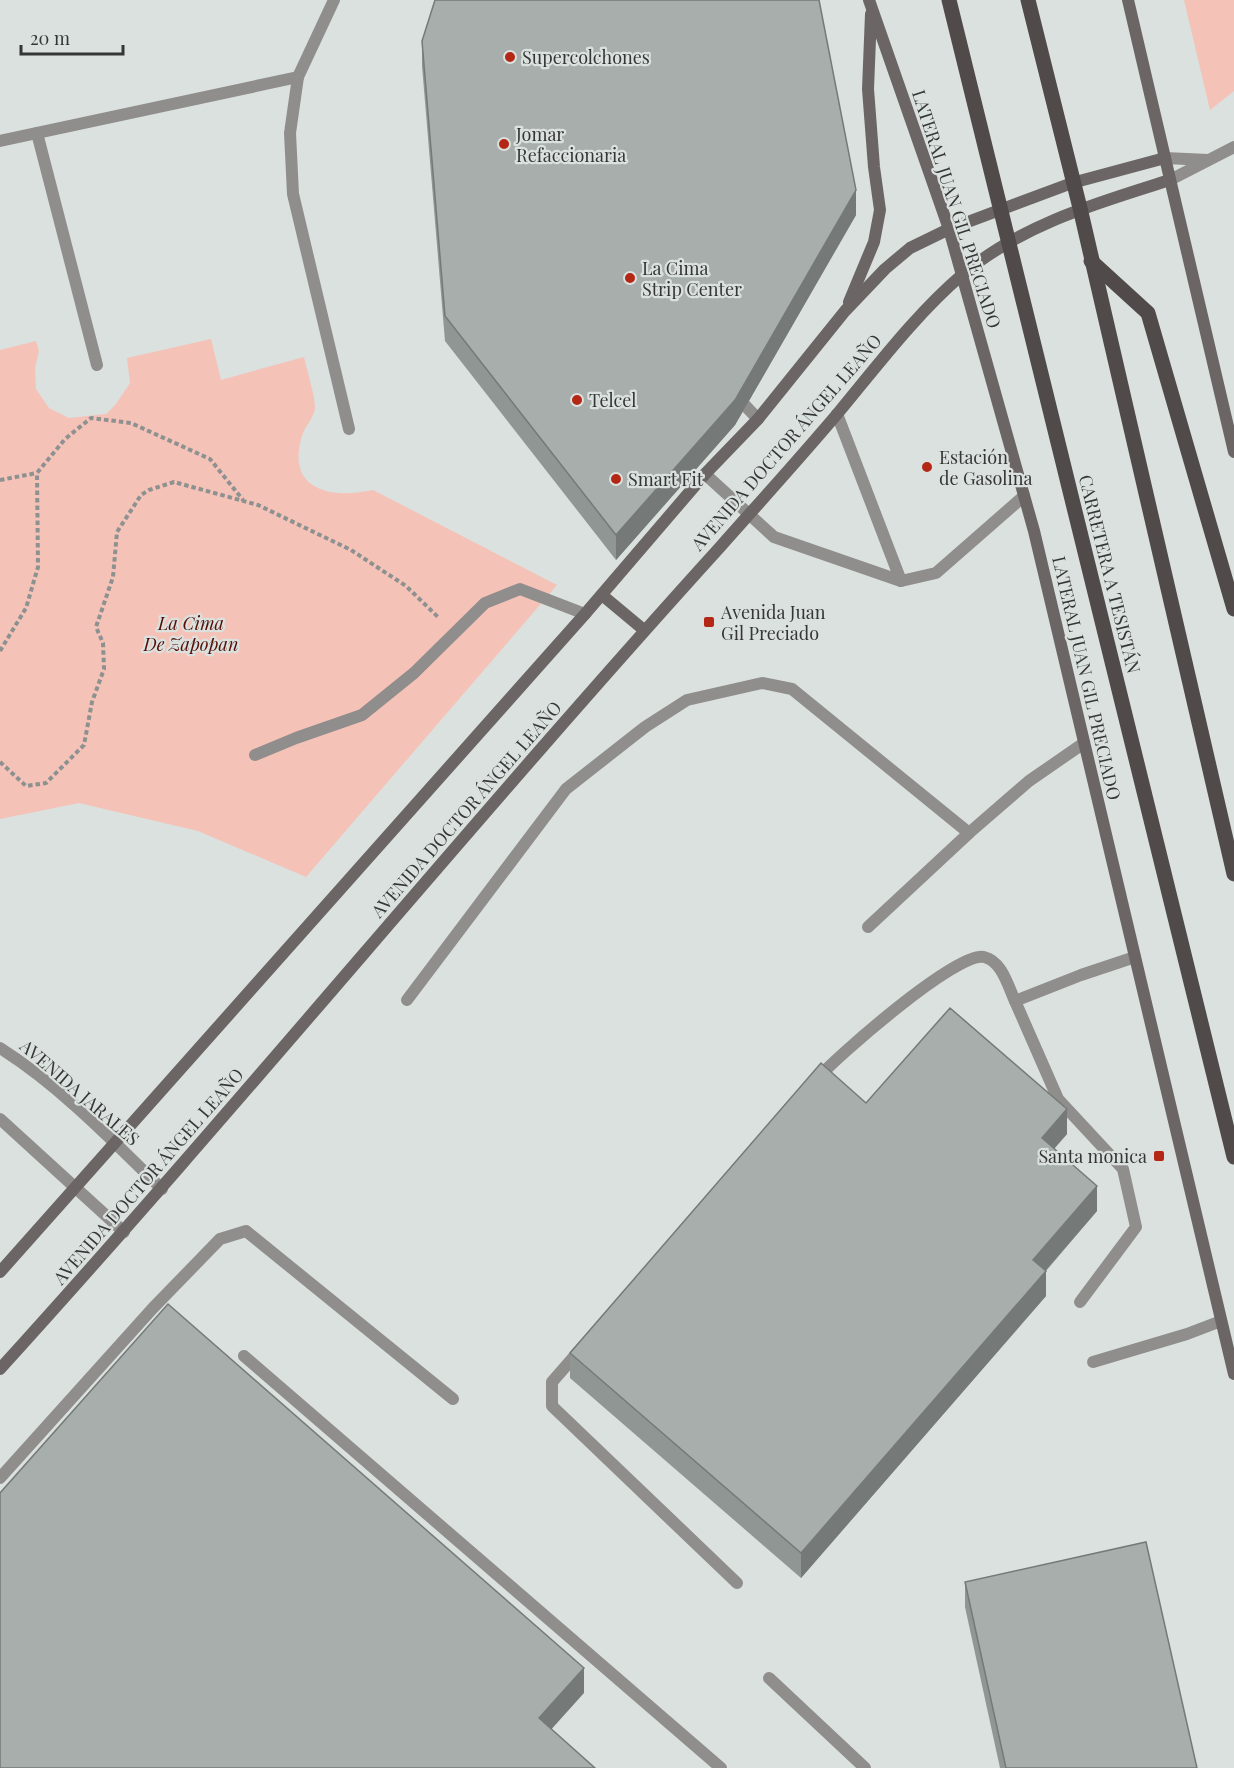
<svg xmlns="http://www.w3.org/2000/svg" width="1234" height="1768" viewBox="0 0 1234 1768" font-family="'Playfair Display',serif">
<style>
.green{fill:#f5c2b8}
.lines{fill:none;stroke-linecap:round;stroke-linejoin:round}
.path{stroke:#8d918f;stroke-width:4;stroke-dasharray:4.5 3;stroke-linecap:butt}
.lane{stroke:#908d8d;stroke-width:12}
.street{stroke:#908d8d;stroke-width:12}
.secondary{stroke:#6b6665;stroke-width:12}
.primary{stroke:#504b4a;stroke-width:15}
.wall{fill:#909693}
.shaded-wall{fill:#757a78}
.building{fill:#a7aeab;stroke:#757a78;stroke-width:1.5}
.poi-dot{fill:#b42714;stroke:#dae1de;stroke-width:2}
.labels{text-anchor:middle;dominant-baseline:central;stroke-width:4.5;stroke-linejoin:round;paint-order:stroke}
.poi-label{font-size:18px;fill:#353736;stroke:#dae1de;text-anchor:start}
.street-label{font-size:18px;fill:#353736;stroke:#dae1de}
.park-label{font-size:18px;font-style:italic;fill:#530d05;stroke:#dae1de}
</style>
<rect width="100%" height="100%" fill="#dae1de"/>
<!-- green -->
<g class="green">
<polygon points="1184,0 1234,0 1234,91 1210,110"/>
<path d="M211 339 221 380 304 357C307 371 315 395 315 407 315 416 306 425 303 433 284 488 328 500 373 490L557 585 306 877 198 831 79 803 0 819V350L36 341 39 351 35 368 36 389 49 408 69 418 106 414 116 404 130 383 127 358Z"/>
</g>
<g class="lines">
<!-- path -->
<g class="path">
<polyline points="0,480 37,473"/>
<polyline points="0,651 26,608 38,567 37,473 65,439 91,418 131,423 210,459 243,500"/>
<polyline points="0,762 26,786 46,783 84,745 92,702 104,669 103,643 96,627 113,577 117,532 141,495 149,490 174,482 258,505 351,550 406,586 439,618"/>
</g>
<!-- lane -->
<g class="lane">
<polyline points="735,395 758,419"/>
<polyline points="837,414 901,581"/>
<polyline points="705,474 774,537 901,581 936,573 1024,496"/>
<polyline points="255,755 296,738 362,715 414,673 485,603 520,589 585,614"/>
<polyline points="868,927 969,833"/>
<polyline points="407,1000 566,789 645,727 687,700 762,683 792,689 969,833 1029,781 1084,743"/>
<polyline points="1015,1001 1058,1099 1123,1169 1136,1227 1080,1302"/>
<path d="M815 1081C836 1057 957 951 984 957 1002 961 1008 986 1015 1001L1081 975 1135 957"/>
<polyline points="579,1351 552,1382 552,1406 737,1583"/>
<polyline points="244,1356 721,1768"/>
<polyline points="1093,1362 1187,1334 1221,1321"/>
<polyline points="0,1478 153,1308 220,1239 246,1231 453,1399"/>
<polyline points="769,1678 865,1768"/>
</g>
<!-- street -->
<g class="street">
<polyline points="334,0 298,77 290,133 293,194 349,429"/>
<polyline points="37,133 97,365"/>
<polyline points="0,141 298,77"/>
<polyline points="1165,158 1208,160"/>
<polyline points="1170,180 1234,147"/>
<path d="M0 1048C60 1086 111 1139 162 1189"/>
<polyline points="0,1119 124,1232"/>
</g>
<!-- secondary -->
<g class="secondary">
<polyline points="869,0 949,229 1034,531 1234,1374"/>
<polyline points="1128,0 1234,452"/>
<polyline points="849,302 874,242 880,210 874,167 868,89 871,14"/>
<polyline points="602,595 644,630"/>
<polyline points="0,1272 585,614 705,474 758,419 845,311 885,269 910,248 949,229 1072,183 1165,158"/>
<path d="M0 1369C245 1099 476 816 721 546 760 502 800 458 838 413 877 366 917 313 963 274 1023 224 1097 203 1170 180"/>
</g>
<!-- primary -->
<g class="primary">
<polyline points="949,0 1234,1157"/>
<polyline points="1028,0 1080,208 1234,874"/>
<polyline points="1091,261 1148,313 1234,609"/>
</g>
</g>
<!-- wall -->
<g class="wall">
<polygon points="422,41 856,215 735,425 616,560 445,341 422,66"/>
<polygon points="866,1103 1067,1134 1054,1148 1097,1211 1046,1271 1046,1296 801,1578 570,1378 570,1353"/>
<polygon points="965,1582 1197,1768 1000,1768 965,1607"/>
</g>
<!-- shaded-wall -->
<g class="shaded-wall">
<polygon points="856,190 856,215 735,425 616,560 616,535"/>
<polygon points="1067,1109 1067,1134 1042,1163 1042,1138"/>
<polygon points="1097,1186 1097,1211 1033,1285 1033,1260"/>
<polygon points="1046,1271 1046,1296 801,1578 801,1553"/>
<polygon points="584,1668 584,1693 539,1743 539,1718"/>
</g>
<!-- building -->
<g class="building">
<polygon points="435,0 819,0 856,190 735,400 616,535 445,316 422,41"/>
<polygon points="950,1008 1067,1109 1042,1138 1097,1186 1033,1260 1046,1271 801,1553 570,1353 821,1063 866,1103"/>
<polygon points="168,1304 584,1668 539,1718 595,1768 0,1768 0,1493"/>
<polygon points="1146,1542 1197,1768 1006,1768 965,1582"/>
</g>
<!-- markers -->
<g class="poi-dot">
<circle cx="510" cy="57" r="6"/>
<circle cx="504" cy="144" r="6"/>
<circle cx="630" cy="278" r="6"/>
<circle cx="577" cy="400" r="6"/>
<circle cx="927" cy="467" r="6"/>
<circle cx="616" cy="479" r="6"/>
<rect x="703" y="616" width="12" height="12" rx="3"/>
<rect x="1153" y="1150" width="12" height="12" rx="3"/>
</g>
<g class="labels">
<!-- poi labels -->
<g class="poi-label">
<text x="522" y="57">Supercolchones</text>
<text x="516" y="134">Jomar<tspan x="516" dy="21">Refaccionaria</tspan></text>
<text x="642" y="268">La Cima<tspan x="642" dy="21">Strip Center</tspan></text>
<text x="589" y="400">Telcel</text>
<text x="939" y="457">Estación<tspan x="939" dy="21">de Gasolina</tspan></text>
<text x="628" y="479">Smart Fit</text>
<text x="721" y="612">Avenida Juan<tspan x="721" dy="21">Gil Preciado</tspan></text>
<text x="1147" y="1156" text-anchor="end">Santa monica</text>
</g>
<!-- street labels -->
<g class="street-label">
<text transform="translate(957 209) rotate(72)">LATERAL JUAN GIL PRECIADO</text>
<text transform="translate(786 442) rotate(-49)">AVENIDA DOCTOR ÁNGEL LEAÑO</text>
<text transform="translate(1110 574) rotate(76)">CARRETERA A TESISTÁN</text>
<text transform="translate(1087 678) rotate(77)">LATERAL JUAN GIL PRECIADO</text>
<text transform="translate(466 809) rotate(-49)">AVENIDA DOCTOR ÁNGEL LEAÑO</text>
<text transform="translate(80 1092) rotate(41)">AVENIDA JARALES</text>
<text transform="translate(148 1176) rotate(-49)">AVENIDA DOCTOR ÁNGEL LEAÑO</text>
</g>
<!-- park labels -->
<g class="park-label">
<text x="191" y="623">La Cima<tspan x="191" dy="21">De Zapopan</tspan></text>
</g>
</g>
<!-- scale -->
<path d="M21 45v9h102v-9" fill="none" stroke="#353736" stroke-width="3"/>
<text x="30" y="45" font-size="18" fill="#353736" stroke="#dae1de" stroke-width="4.5" paint-order="stroke">20 m</text>
</svg>
